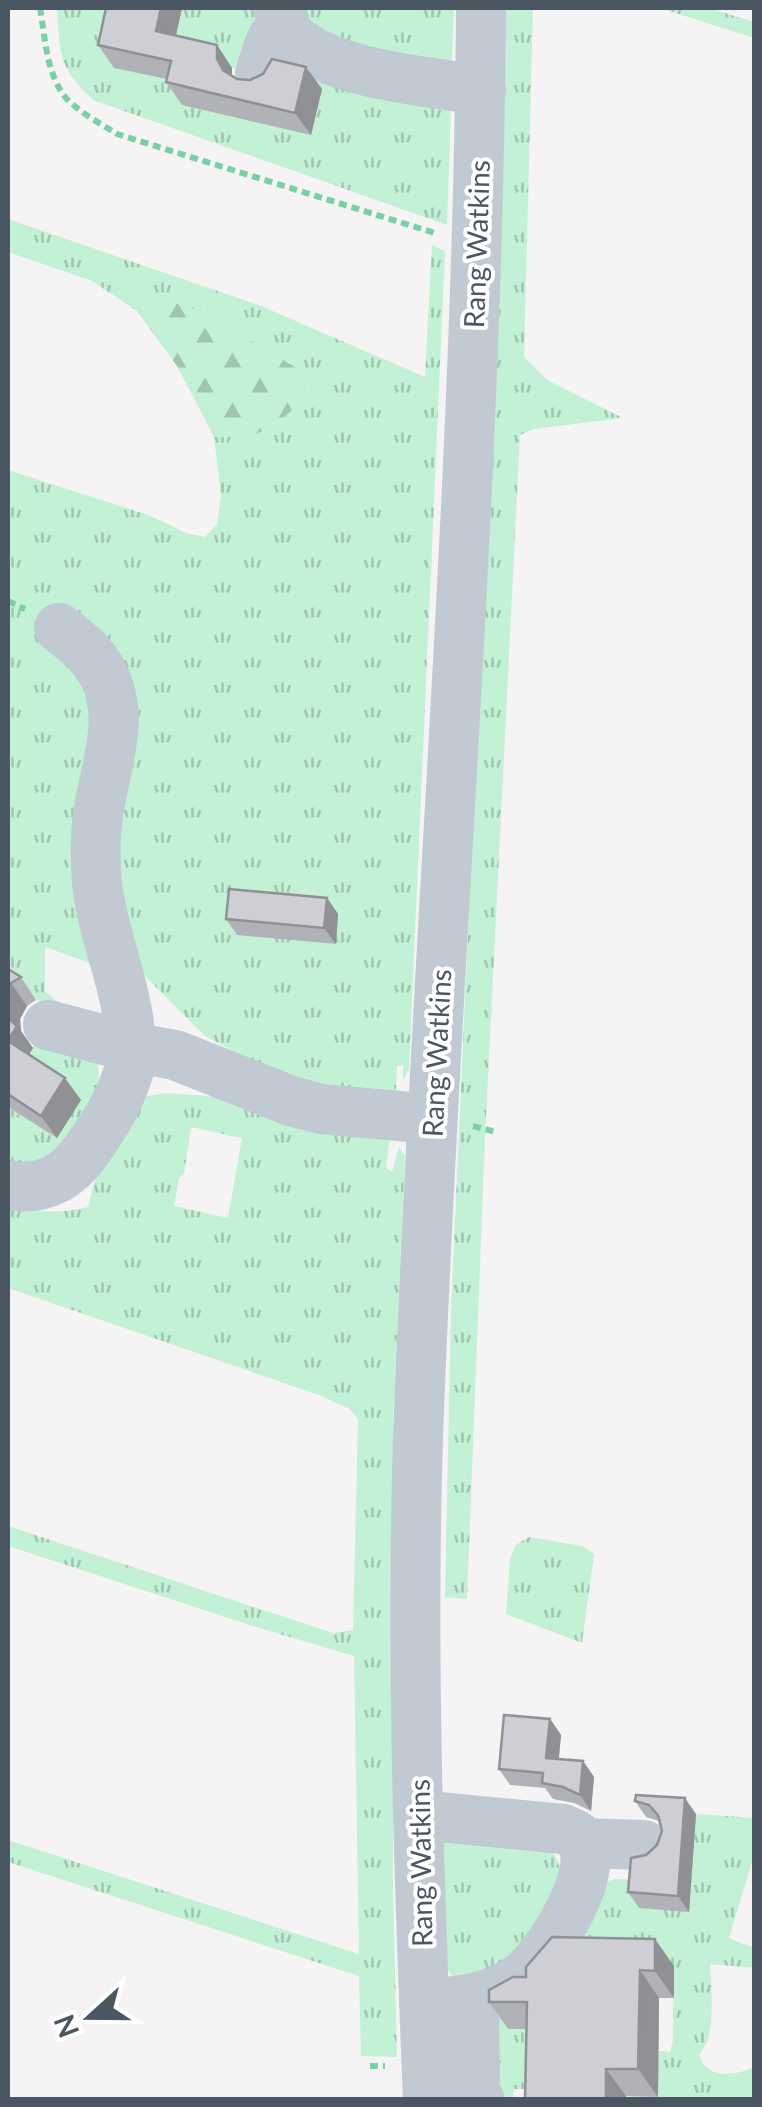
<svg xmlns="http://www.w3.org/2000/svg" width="762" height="2107" viewBox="0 0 762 2107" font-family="Lato,sans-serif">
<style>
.grass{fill:url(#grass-tufts);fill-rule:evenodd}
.forest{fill:url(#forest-firs)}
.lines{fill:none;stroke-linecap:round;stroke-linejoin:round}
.path{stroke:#7ad0a6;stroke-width:6;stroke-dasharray:8 5;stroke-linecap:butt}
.minor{stroke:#c1cad2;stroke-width:50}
.wall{fill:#b0b2b7}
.shaded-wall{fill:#909195}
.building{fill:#cdcfd5;stroke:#909195;stroke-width:2.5}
.labels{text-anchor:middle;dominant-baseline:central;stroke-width:8;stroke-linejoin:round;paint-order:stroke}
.street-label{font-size:28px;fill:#4a5661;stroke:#fff}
</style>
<defs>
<pattern id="grass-tufts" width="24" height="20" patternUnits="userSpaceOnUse" patternTransform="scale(2.5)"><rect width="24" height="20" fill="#c3f1d5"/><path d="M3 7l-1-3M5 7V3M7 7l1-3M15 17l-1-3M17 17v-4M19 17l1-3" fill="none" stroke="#a0c6b0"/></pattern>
<pattern id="forest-firs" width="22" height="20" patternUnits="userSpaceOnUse" patternTransform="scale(2.5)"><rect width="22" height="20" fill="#c3f1d5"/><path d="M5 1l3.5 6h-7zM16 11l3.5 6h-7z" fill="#a0c6b0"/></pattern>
</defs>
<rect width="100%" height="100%" fill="#f5f3f3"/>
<!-- grass -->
<g class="grass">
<path d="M57 8H255L251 72 193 58 310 135 321 90 313 87 314 63 451 108 447 225 93 100C58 67 60 54 57 8Z"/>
<polygon points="299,8 454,8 452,61 317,42"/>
<polygon points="506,8 533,8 524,357 547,380 623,418 534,429 520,435 485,1138 467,1599 445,1597 451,1309 503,158"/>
<polygon points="660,8 709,8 754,22 754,38"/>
<polygon points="8,219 261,306 425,377 432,245 445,251 409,1069 403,1081 403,1065 397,1066 396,1090 383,1095 352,1096 253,1062 205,1036 142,973 107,969 45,947 45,991 61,1005 56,1012 8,981 8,470 151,516 186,533 205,537 217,524 221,496 214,437 253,436 277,422 302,402 311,378 204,312 169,302 137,311 92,281 8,252"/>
<polygon points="52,1017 98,1033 99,1107 76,1146 32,1166 8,1161 8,1107 57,1138 23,1064"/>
<path d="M165 1093 253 1099 390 1136 386 1168 392 1172 399 1147 405 1156 393 1421V1886L397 2057 361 2056 359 1976 8 1862V1840L359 1954 354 1656 256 1627 8 1546V1526L333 1633 353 1630 358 1419 350 1409 319 1395 8 1288V1203C39 1212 56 1215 88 1207L105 1141 136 1098ZM191 1127 242 1138 228 1218 174 1206 179 1178 184 1174Z"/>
<polygon points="529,1537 582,1546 594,1554 582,1643 506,1614 510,1559 516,1545"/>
<path d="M696 1814 754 1818V1855L729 1938 754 1948V1968L710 1964C711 1991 717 2034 699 2055 707 2080 735 2076 754 2067V2099H626V2096H657L659 2051 670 2052 673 2040 674 1966 508 2028 546 2030 545 2089H514L513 2099H492V2009L602 1883 615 1879 642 1880Z"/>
<path d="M450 1826 547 1844C558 1858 562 1868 561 1886L507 1976 453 1978 446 1967 442 1844Z"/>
</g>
<!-- forest -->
<polygon class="forest" points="169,301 204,312 311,377 302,402 278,422 253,436 214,437 177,366 137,311"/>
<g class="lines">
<!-- path -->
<g class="path">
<path d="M40 8C45 36 46 74 66 98 80 113 100 123 117 134L438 234"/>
<polyline points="8,601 25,609"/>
<polyline points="473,1126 496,1132"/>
<polyline points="370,2066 385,2066"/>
</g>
<!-- minor -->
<g class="minor">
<path d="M278 8C281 18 284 28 291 36 328 74 429 82 481 90"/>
<path d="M260 74C266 56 269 37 283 24"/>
<polyline points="48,1025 131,1047 175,1055 291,1101 321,1109 432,1119"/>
<path d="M8 1185C42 1191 66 1179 86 1151 103 1128 121 1098 129 1070 133 1055 130 1039 129 1024 123 976 102 931 97 883 95 860 95 836 98 814 105 768 127 715 102 672 92 653 76 641 59 628"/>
<path d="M418 1815 563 1829C567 1831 574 1833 577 1836 608 1864 546 1960 520 1978 490 1998 460 2003 424 2002"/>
<polyline points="582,1843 644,1845"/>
<polyline points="474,1999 475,2093 480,2100"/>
<path d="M428 2100C419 1879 411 1658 418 1437 435 960 478 484 481 8"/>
</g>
</g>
<!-- wall -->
<g class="wall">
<polygon points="182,8 176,35 217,45 232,68 232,77 237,79 322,89 311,135 182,105 166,82 167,79 114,68 98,45"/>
<polygon points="327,898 338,914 336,944 237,935 226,919"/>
<polygon points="8,969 21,977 36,1000 27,1006 20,1019 21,1031 33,1048 29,1055 81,1100 57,1138 8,1107"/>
<polygon points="550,1719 561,1735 559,1759 583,1761 594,1777 591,1811 574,1803 553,1799 545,1788 510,1785 499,1769"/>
<polygon points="635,1801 696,1814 689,1912 639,1908 628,1892 646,1855 657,1845 662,1831 659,1821 646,1817"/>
<polygon points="674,1966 674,1998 659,1998 658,2097 626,2096 626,2100 525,2100 526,2029 508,2029 489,2002 526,1977"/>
</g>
<!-- shaded-wall -->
<g class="shaded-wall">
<polygon points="161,8 182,8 172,53 156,31"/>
<polygon points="217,45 232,68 232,81 223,70 217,59"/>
<polygon points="306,67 322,89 311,135 295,113"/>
<polygon points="327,898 338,914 336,944 324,928"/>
<polygon points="11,983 27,1006 20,1019 21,1031 33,1048 23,1064 8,1041 8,991"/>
<polygon points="65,1078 81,1100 57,1138 41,1116"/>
<polygon points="550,1719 561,1735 557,1774 546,1758"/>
<polygon points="583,1761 594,1777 591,1811 580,1795"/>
<polygon points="685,1798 696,1814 689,1912 678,1896"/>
<polygon points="655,1939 674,1966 674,1998 655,1971"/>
<polygon points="640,1970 659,1998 658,2097 638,2069"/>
<polygon points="606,2069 626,2096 626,2100 606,2100"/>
</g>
<!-- building -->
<g class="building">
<polygon points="106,8 161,8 156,31 217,45 217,59 223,70 237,79 250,80 263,74 272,59 306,67 295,113 166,82 171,61 98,45"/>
<polygon points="229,889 327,898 324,928 226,919"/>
<polygon points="8,969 21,977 11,983 8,991"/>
<polygon points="8,1015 12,1022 17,1026 8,1041"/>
<polygon points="8,1041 65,1078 41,1116 8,1094"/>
<polygon points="504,1715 550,1719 546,1758 583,1761 580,1795 563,1787 542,1783 543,1773 499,1769"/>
<polygon points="636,1795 685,1798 678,1896 628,1892 631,1858 646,1855 657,1845 662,1831 658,1815 649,1805 635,1801"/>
<polygon points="552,1937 655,1939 655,1971 640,1970 638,2069 606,2069 606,2100 525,2100 527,2002 489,2002 489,1990 513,1977 526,1977 526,1967"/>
</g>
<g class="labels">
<!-- street labels -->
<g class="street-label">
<text transform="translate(476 244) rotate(-88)">Rang Watkins</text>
<text transform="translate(436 1053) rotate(-87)">Rang Watkins</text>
<text transform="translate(420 1863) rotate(-91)">Rang Watkins</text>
</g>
</g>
<!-- border -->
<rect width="762" height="2107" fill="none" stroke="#4a5661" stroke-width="20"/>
<!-- north arrow -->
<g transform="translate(90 2017) rotate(249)" stroke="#ffffff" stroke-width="8" paint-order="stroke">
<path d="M0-8L18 38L0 25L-18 38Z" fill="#4a5661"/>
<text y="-15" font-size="28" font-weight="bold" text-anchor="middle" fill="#4a5661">N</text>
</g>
</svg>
